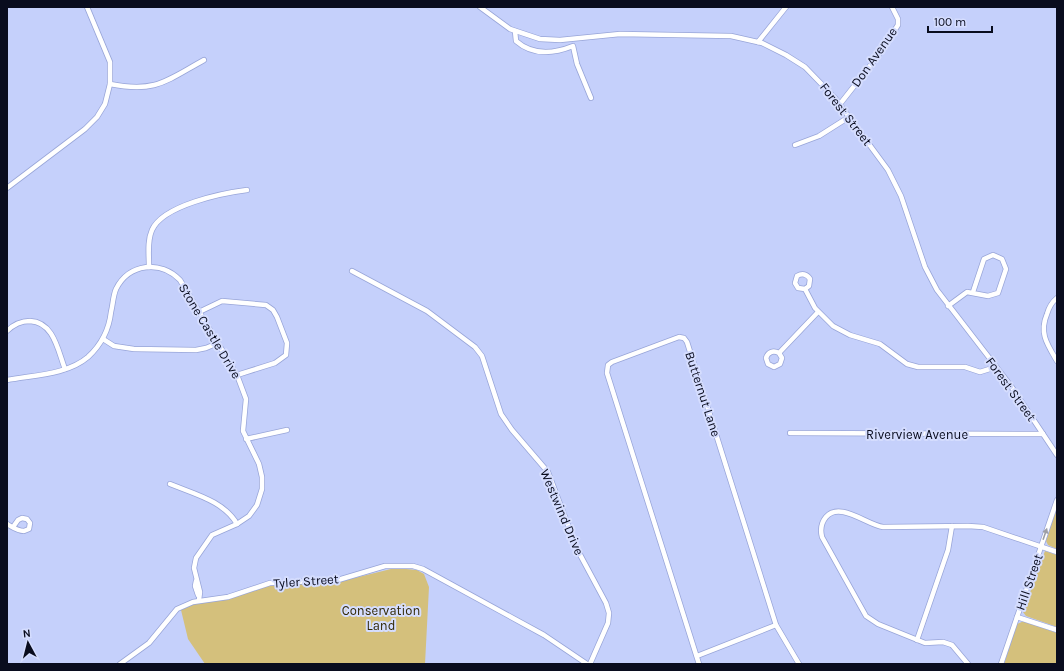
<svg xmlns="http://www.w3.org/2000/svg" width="1064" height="671" viewBox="0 0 1064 671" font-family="Karla,sans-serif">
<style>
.green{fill:#d4c07c}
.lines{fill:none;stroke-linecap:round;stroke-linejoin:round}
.minor-casing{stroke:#98a5d8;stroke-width:6}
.minor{stroke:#fff;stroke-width:4.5}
.oneway{fill:#9d9ea5}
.labels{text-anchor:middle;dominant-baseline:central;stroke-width:4;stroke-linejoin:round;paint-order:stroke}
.street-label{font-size:13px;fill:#090c1e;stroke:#d5ddfe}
.park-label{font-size:13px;fill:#322906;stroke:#d5ddfe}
</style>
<rect width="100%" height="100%" fill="#c5d0fb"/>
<!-- green -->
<g class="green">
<polygon points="1057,507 1057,549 1048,545 1046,541"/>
<polygon points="1045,551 1057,555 1057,627 1026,616 1023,612"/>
<polygon points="395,568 417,570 424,574 429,587 425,664 205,664 188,639 181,610 193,604 223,600 266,586 288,583 330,584"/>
<polygon points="1024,621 1057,633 1057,664 1004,664 1017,624"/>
</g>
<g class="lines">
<!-- minor casing -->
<g class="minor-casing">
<g id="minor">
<polyline points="480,7 510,29 540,39 560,40 620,34 731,36 762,43 786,55 805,67 835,98 888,170 901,196 925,267 937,290 1011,386 1057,455"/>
<path d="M515 31 516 41C533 56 553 54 573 46L577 64 591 98"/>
<polyline points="758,42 786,7"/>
<path d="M110 84C156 93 166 81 204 60"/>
<polyline points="840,104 877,57 898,25 898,19 892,7"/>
<polyline points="795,145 819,136 849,117"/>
<polyline points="7,188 85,129 97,117 105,104 110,84 110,62 87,7"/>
<path d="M149 267C149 255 147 241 152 230 163 205 223 193 247 190"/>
<polyline points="352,271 427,311 475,347 482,356 501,414 512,430 548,472 577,549 606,603 609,613 608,623 590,664"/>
<path d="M805 289 798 288 795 283 797 276C802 273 807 274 810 279L809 286 805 289 815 308 833 326 850 335 880 344 907 364 918 367H965L980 372 996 367"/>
<path d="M1057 298C1052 302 1049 307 1047 314 1039 333 1047 344 1057 361"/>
<polyline points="948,306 967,292 988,296 998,293 1006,269 1002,259 993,255 984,259 973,292"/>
<polyline points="199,312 222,301 266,305 273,310 277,317 287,343 286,355 275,363 237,375"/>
<path d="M7 331C13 325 21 321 30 321 54 322 58 351 65 369"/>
<polyline points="103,339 114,346 134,349 196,350 206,348 218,343"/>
<path d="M779 353 782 358 780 364 774 367 768 364 766 358C768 352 773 350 779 353L818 312"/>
<path d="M7 380C33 375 67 375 88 357 101 345 109 330 111 312 113 304 113 296 116 289 129 263 161 260 180 280L237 375 246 399 243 431 259 464 262 477V489L257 505 249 516 237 524 212 535 196 558 194 568 200 592 199 600"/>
<polyline points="790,433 1043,434"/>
<polyline points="246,439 287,430"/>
<path d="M170 484C194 494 224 501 237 524"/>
<path d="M7 524C12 527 18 531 24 531L29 529 30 523 27 519 22 518 18 520 13 527"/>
<polyline points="196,581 195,586 198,595"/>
<polyline points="1017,617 1057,630"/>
<polyline points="917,640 948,550 952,526"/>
<polyline points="697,656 776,625"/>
<polyline points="120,664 149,643 177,609 193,602 228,597 270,583 338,580 385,566 413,566 423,569 544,635 587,664"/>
<polyline points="699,664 607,373 608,365 612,362 679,337 684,338 687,342 776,625 799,664"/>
<path d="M968 664 952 645 943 642 925 643 878 624 866 616 822 537C820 529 821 523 826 517 840 501 867 525 883 527L968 526 983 527 1057 552"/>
<polyline points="1001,664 1057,500"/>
</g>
</g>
<!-- minor -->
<use href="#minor" class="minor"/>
</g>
<!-- one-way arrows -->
<defs><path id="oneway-solid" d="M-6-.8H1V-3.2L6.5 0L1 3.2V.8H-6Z"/></defs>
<use class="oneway" href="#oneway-solid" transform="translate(1045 534) rotate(-71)"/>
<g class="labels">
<!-- street labels -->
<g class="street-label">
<text transform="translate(874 57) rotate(-55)">Don Avenue</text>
<text transform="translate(846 114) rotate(52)">Forest Street</text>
<text transform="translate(210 331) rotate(59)">Stone Castle Drive</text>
<text transform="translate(1011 389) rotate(54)">Forest Street</text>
<text transform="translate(703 394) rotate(72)">Butternut Lane</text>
<text x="917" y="434">Riverview Avenue</text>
<text transform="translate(562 512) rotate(67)">Westwind Drive</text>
<text transform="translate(306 581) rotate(-4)">Tyler Street</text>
<text transform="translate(1029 582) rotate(-71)">Hill Street</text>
</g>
<!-- park labels -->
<g class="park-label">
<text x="381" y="610">Conservation<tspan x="381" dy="15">Land</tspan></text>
</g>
</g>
<!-- border -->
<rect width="1064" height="671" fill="none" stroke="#090c1e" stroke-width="16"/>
<!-- north arrow -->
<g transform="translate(28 643) rotate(353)" stroke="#d5ddfe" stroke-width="3" paint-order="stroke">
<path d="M0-3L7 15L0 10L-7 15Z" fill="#090c1e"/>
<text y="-6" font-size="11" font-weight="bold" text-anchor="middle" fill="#090c1e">N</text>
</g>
<!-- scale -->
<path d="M928 26v6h64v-6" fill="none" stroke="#090c1e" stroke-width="2"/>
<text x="934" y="26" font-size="12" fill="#090c1e" stroke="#d5ddfe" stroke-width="3" paint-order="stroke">100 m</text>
</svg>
